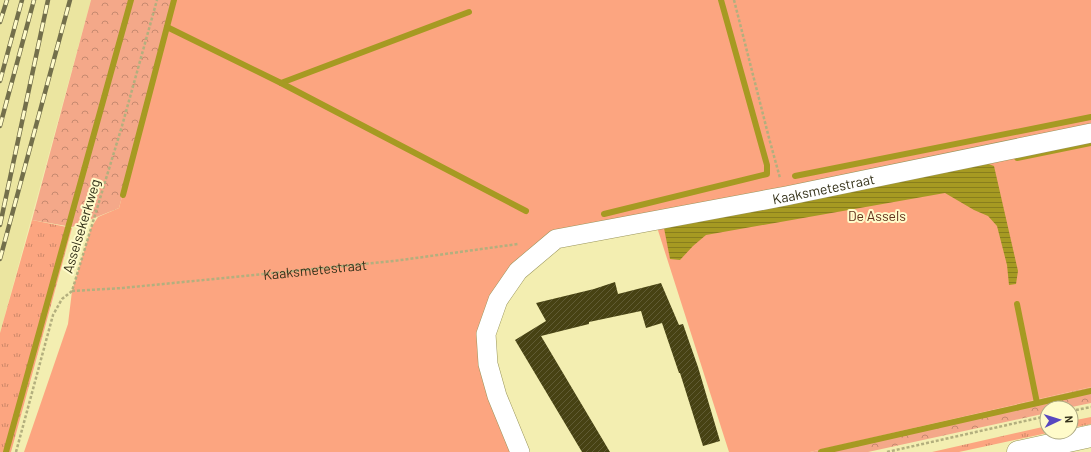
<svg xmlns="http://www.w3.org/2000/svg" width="1091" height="452" viewBox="0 0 1091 452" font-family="Barlow,sans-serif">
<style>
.built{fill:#ebe5a0}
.grass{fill:url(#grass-tufts)}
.forest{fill:url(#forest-crowns)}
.park{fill:#fca580}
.water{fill:url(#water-rules)}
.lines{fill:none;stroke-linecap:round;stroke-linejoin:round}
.stream{stroke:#a69a22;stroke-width:6}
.building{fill:url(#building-hatch)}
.minor-casing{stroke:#9a955b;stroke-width:20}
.trunk-casing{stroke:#9a955b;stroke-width:23}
.path{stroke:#b3af7e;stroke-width:2.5;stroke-dasharray:3 2;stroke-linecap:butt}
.minor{stroke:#fff;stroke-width:19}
.trunk{stroke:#fff;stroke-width:22}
.rail-casing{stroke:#736f4b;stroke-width:4.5}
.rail{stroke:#fffbca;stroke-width:3;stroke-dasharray:9;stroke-linecap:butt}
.labels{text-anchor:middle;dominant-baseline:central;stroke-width:4;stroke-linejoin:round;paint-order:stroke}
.street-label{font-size:14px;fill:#343119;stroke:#fffbca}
.park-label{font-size:14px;fill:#62311c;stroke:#fffbca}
</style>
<defs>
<pattern id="grass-tufts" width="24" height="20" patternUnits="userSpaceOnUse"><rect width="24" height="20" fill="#fca580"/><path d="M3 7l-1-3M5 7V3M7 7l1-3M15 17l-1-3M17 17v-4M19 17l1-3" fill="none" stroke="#cd8768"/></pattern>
<pattern id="forest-crowns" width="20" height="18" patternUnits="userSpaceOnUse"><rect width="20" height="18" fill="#f4a889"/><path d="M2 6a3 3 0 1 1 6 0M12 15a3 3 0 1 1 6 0" fill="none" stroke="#c6896f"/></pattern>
<pattern id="water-rules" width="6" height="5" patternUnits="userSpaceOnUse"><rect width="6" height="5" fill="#a69a22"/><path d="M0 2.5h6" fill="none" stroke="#887e1d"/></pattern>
<pattern id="building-hatch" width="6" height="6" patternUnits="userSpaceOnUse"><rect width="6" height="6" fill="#474213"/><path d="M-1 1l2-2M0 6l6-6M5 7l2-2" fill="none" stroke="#605b34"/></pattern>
</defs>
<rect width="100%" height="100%" fill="#f3eeb1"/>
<!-- built -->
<polygon class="built" points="0,0 91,0 0,333"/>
<!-- grass -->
<g class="grass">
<polygon points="32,220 72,228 11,452 0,452 0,333"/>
<polygon points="1091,417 1091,424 1071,428 1071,421"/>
<polygon points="1047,426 1047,432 1052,432 959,452 932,452"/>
</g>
<!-- forest -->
<g class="forest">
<polygon points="91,0 174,0 119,208 72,227 32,220"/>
<polygon points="1091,387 1091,403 1067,408 1047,408 1047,413 868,452 810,452"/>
</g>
<!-- park -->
<polygon class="park" points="174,0 1091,0 1091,387 810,452 729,452 655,221 556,239 518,271 486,334 520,452 24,452 68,324 72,291 91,228 98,217 119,208"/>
<!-- water -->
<polygon class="water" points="986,163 994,166 1018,271 1016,284 1009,285 1007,265 997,226 988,216 974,210 945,193 706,235 693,246 680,260 670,259 664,228"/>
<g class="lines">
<!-- stream -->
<g class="stream">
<polyline points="167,27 281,83 469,12"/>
<polyline points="281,83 526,211"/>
<polyline points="1017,158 1091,143"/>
<polyline points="795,176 1091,117"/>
<polyline points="123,195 174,0"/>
<polyline points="604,214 767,174 767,165 721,0"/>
<polyline points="1017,304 1037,403"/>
<polyline points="6,452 131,0"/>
<polyline points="821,452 1091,391"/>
</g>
</g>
<!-- building -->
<polygon class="building" points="615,282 618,294 661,283 679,325 683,324 698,367 720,441 703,446 680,373 679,373 662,323 646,328 641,311 589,322 589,324 541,336 610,452 582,452 515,340 546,321 536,303 594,289"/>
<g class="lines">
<!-- minor casing -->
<g class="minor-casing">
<g id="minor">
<path id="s2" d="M520 452 497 396 488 364 486 334 498 300 518 271 556 239 786 196 1091 133"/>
</g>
</g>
<!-- trunk casing -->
<g class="trunk-casing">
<polyline id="trunk" points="1018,452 1091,436"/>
</g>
<!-- path -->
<g class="path">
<polyline points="734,0 769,138 780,178"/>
<path id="s1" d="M72 291 123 288 394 261 518 244"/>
<polyline points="1071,411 1091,407"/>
<polyline points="16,452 53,315 62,299 72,291 122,126 157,0"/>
<polyline points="887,452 1047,416"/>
</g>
<!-- minor -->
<use href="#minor" class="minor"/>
<!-- trunk -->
<use href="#trunk" class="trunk"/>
<!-- rail casing -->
<g class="rail-casing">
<g id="rail">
<polyline points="0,22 7,0"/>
<polyline points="0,81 22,0"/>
<polyline points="0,126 34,0"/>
<polyline points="0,225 48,0"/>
<polyline points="0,259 70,0"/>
</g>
</g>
<!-- rail -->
<use href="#rail" class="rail"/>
</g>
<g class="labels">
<!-- street labels -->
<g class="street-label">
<text stroke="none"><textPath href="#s2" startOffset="517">Kaaksmetestraat</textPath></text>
<text transform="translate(81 226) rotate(-73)">Asselsekerkweg</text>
<text stroke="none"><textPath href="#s1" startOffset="244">Kaaksmetestraat</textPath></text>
</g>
<!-- park labels -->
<g class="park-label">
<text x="877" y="215">De Assels</text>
</g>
</g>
<!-- north arrow -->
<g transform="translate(1059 420) rotate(86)"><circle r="19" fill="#fffbca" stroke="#aeaa83"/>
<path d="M0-3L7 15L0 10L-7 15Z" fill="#5848c0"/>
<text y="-6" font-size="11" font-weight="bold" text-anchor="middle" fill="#343119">N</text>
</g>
</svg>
